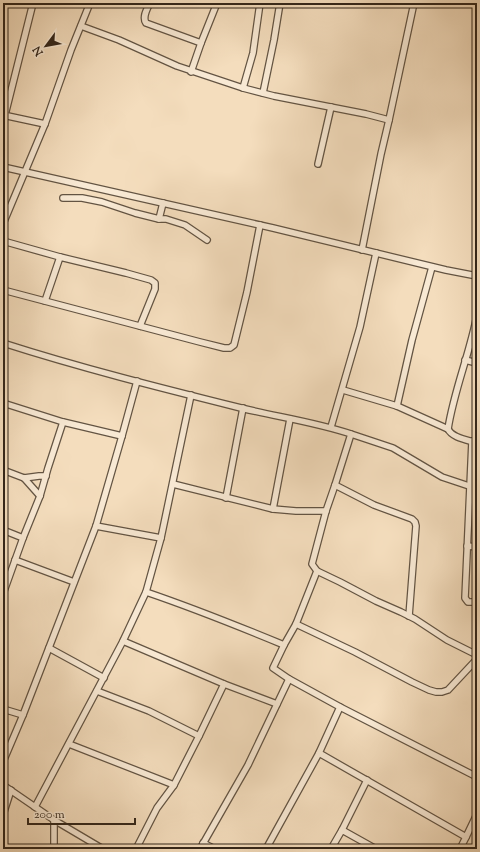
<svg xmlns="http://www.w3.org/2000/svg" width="480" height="852" viewBox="0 0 480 852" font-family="'Sorts Mill Goudy',serif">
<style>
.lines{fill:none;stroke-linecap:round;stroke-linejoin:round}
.minor-casing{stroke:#635443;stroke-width:8}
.minor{stroke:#f8e9d4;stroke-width:5.5}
</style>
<rect width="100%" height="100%" fill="#f4ddbd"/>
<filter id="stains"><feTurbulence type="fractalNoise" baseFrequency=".005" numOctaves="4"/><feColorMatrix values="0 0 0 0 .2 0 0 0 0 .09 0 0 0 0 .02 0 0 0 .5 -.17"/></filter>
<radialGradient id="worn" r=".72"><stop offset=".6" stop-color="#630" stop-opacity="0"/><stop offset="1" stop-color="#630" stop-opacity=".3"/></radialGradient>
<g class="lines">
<!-- minor casing -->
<g class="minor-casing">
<g id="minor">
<path d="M150 3C147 9 142 17 146 23L201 43"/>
<polyline points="81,26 119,40 177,66 243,88 274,96 366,114 389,120"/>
<polyline points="191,72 201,43 217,3"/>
<polyline points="243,88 253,53 260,3"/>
<polyline points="263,93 274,40 280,3"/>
<polyline points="3,115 45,124"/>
<polyline points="5,115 33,3"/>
<polyline points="318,164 331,107"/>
<polyline points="3,167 273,228 446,270 477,276"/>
<polyline points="63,198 82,198 102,202 135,213 159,219 166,219 185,225 207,240"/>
<polyline points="159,219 163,203"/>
<polyline points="3,224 45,124 71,50 90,3"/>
<polyline points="3,241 60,257"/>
<polyline points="362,250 381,154 389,120 414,3"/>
<polyline points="3,290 200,342 224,348 230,348 234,345 247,292 260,225"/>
<polyline points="45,301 60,257 126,273 151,280 155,283 155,289 140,326"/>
<path d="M3 343C81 368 161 388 241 408 278 417 315 422 351 434L335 485 326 511 312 564 317 571 296 624 284 645"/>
<polyline points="465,360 477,363"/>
<path d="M343 390 397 406 448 429C452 438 468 440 477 443"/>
<polyline points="3,403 63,422 122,436"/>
<polyline points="397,406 412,340 432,267"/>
<polyline points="331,427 360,327 376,253"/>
<path d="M448 429C454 390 470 353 477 315"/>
<polyline points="351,434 393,448 442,477 469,486"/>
<polyline points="472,441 465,598 468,602 477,602"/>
<polyline points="3,470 24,478 39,476 46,476"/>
<polyline points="24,478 40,496"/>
<polyline points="173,484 273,509 296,511 326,511"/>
<polyline points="335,485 374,505 412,519 415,522 416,526 409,616"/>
<polyline points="226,498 243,408"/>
<polyline points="273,509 290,419"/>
<polyline points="96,526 161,538"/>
<polyline points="3,530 23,538"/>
<polyline points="467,546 477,547"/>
<polyline points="15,560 74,582"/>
<polyline points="317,571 340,582 376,601 401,612 415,619 447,640 477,655"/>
<path d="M146 592C193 608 238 626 284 645L273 668 289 679 340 707 477 777"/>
<polyline points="3,594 23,538 40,496 48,468 63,422"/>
<polyline points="296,624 355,652 412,682 429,690 436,692 442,692 448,690 477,659"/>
<polyline points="123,641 224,684 277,704"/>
<polyline points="49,648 104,678"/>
<polyline points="97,691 149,711 199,736"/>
<polyline points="3,709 23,715"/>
<polyline points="69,744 174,785"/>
<polyline points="319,753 466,837 460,849"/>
<polyline points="3,762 23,715 96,526 122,436 137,381"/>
<polyline points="3,785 54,820 103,849"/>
<polyline points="35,807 123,641 146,592 161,538 191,395"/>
<polyline points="3,815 11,790"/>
<polyline points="342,830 367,780"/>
<polyline points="466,837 477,814"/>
<polyline points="203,843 215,849"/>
<polyline points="54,849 54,820"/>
<polyline points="136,849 157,808 174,785 199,736 224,684"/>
<polyline points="200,849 248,765 289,679"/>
<polyline points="266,849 319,753 340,707"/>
<polyline points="331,849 342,830 376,849"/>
</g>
</g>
<!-- minor -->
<use href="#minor" class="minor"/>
</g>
<!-- margin -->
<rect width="480" height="852" fill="none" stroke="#f4ddbd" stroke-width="16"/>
<rect x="4" y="4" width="472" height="844" fill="none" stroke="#33261a" stroke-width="2"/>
<rect x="8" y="8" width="464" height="836" fill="none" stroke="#33261a"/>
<!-- north arrow -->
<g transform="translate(46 46) rotate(238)" stroke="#f8e9d4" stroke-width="3" paint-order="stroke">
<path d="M0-3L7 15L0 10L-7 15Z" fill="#33261a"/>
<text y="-6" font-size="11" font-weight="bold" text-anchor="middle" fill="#33261a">N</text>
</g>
<!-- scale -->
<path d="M28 818v6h107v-6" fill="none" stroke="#33261a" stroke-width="2"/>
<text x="34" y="818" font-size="12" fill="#33261a" stroke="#f8e9d4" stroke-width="3" paint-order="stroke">200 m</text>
<rect width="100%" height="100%" filter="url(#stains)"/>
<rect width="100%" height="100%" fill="url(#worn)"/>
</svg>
